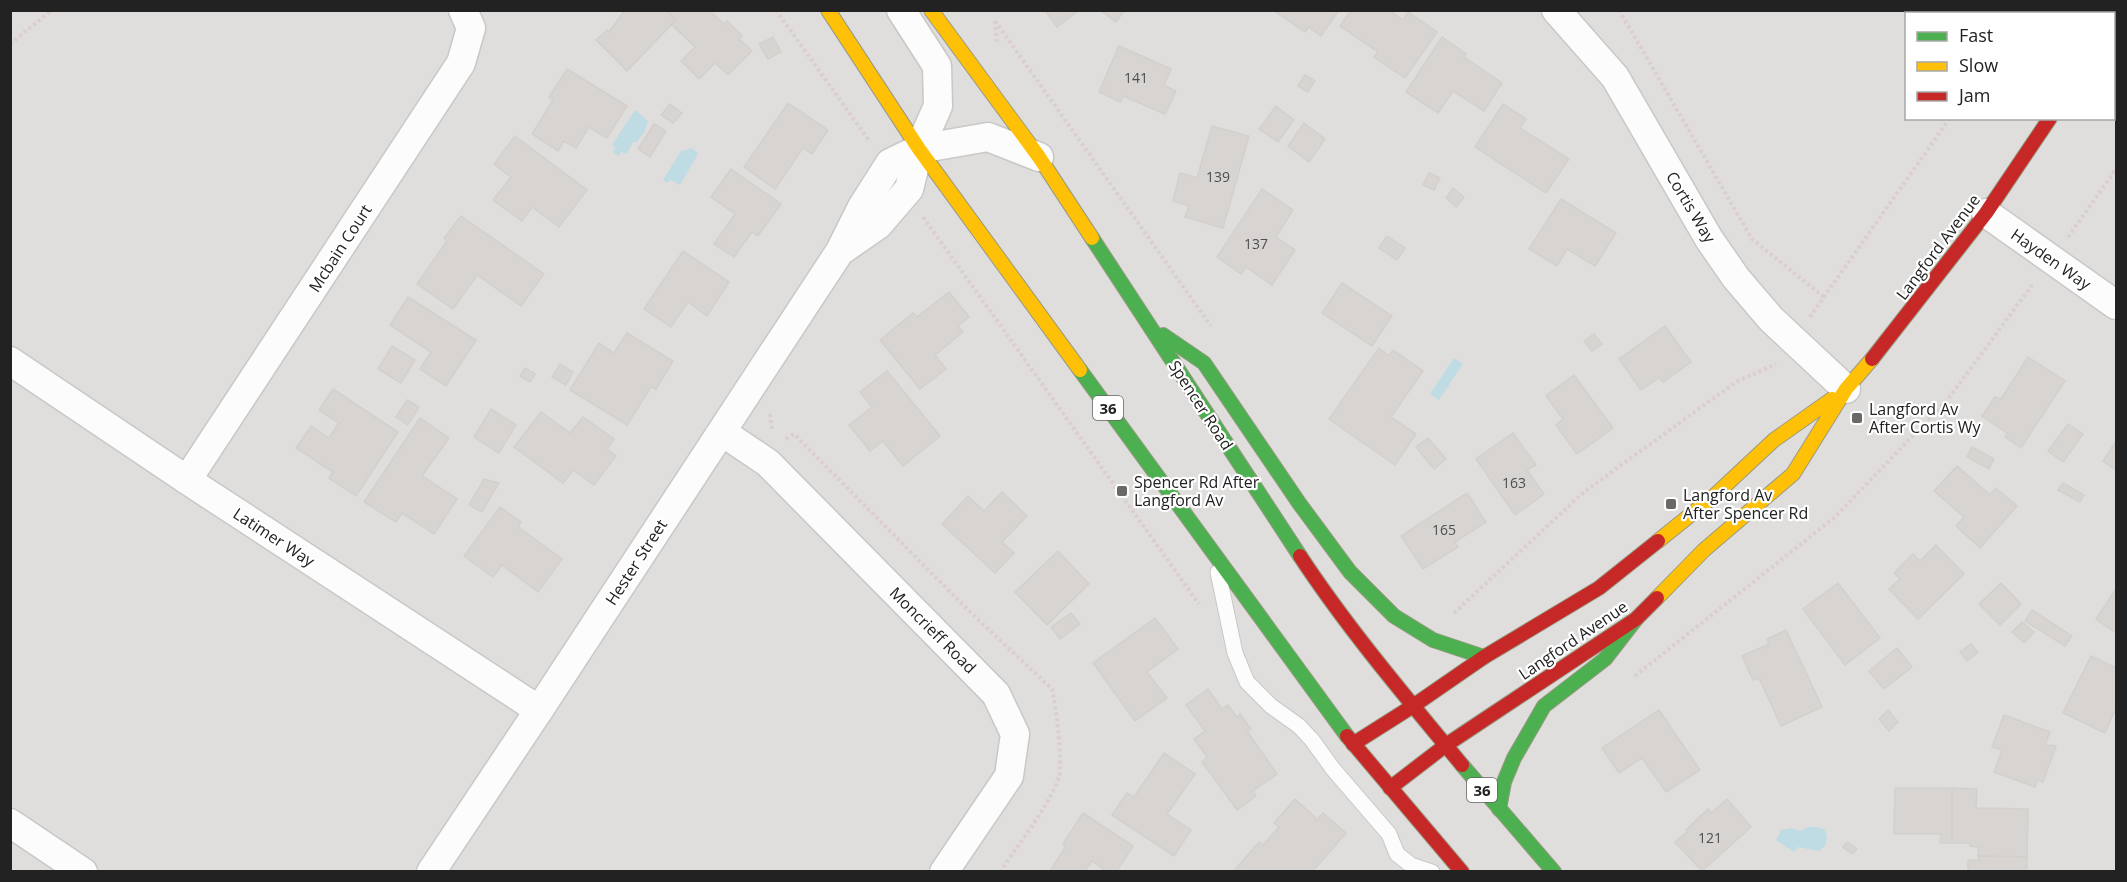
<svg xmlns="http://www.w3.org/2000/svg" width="2127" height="882" viewBox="0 0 2127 882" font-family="'Open Sans',sans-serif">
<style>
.residential{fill:#dfdedc;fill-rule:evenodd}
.water{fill:#bfdbe3}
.building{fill:#d7d4d2;stroke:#d3d0cc;stroke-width:1.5}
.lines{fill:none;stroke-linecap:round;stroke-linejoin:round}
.lane-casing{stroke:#c9c8c7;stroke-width:17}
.street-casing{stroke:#c9c8c7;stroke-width:31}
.fast-casing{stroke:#999a82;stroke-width:16}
.slow-casing{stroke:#999a82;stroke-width:16}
.jam-casing{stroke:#999a82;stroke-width:16}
.path{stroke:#dccecd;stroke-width:4;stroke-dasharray:3 3;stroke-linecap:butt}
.lane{stroke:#fdfcfc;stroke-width:15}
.street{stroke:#fdfcfc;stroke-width:28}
.fast{stroke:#4caf50;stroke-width:14}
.slow{stroke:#ffc107;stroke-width:14}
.jam{stroke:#c62828;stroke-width:14}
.poi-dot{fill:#6a6968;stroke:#fff;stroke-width:2}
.labels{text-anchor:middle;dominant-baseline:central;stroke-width:4.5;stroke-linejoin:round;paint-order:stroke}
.number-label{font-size:14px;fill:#4f4e4e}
.shield{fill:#fff;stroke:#646464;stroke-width:1.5}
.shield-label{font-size:15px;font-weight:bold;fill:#222}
.street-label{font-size:16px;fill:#222;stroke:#fff}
.poi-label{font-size:16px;fill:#222;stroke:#fff;text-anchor:start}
</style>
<rect width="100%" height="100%" fill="#f0eeeb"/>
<!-- residential -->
<path class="residential" d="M11 11H2116V871H11ZM1906 14H2114V118H1906Z"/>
<!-- water -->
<g class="water">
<polygon points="635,110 648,121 645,131 637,142 633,142 627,154 621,152 619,156 613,152 616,148 612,145"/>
<polygon points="692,148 698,154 680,185 671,180 667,183 663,180 681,151"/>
<polygon points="1454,358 1463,364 1439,400 1430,394"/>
<polygon points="1808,827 1818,827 1825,830 1827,837 1826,845 1819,851 1798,847 1794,852 1776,840 1781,830 1791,828 1800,831"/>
</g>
<!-- building -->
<g class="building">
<polygon points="625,10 666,10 676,20 627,71 596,40 607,30 609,32"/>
<polygon points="666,10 712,10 711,12 724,24 727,21 742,36 739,39 752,51 728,75 715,63 699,79 681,61 695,47 671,24 676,20"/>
<polygon points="1045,10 1079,10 1057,27"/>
<polygon points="1100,10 1123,10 1124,11 1116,22"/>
<polygon points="1273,10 1339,10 1321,36 1309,27 1305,32"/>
<polygon points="1351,10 1389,10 1403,20 1408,12 1437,32 1405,78 1374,57 1378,52 1340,26"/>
<polygon points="773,37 781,52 768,59 759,44"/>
<polygon points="1442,37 1466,54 1464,57 1502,83 1484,111 1453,91 1438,113 1406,92"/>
<polygon points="1119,46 1171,69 1164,85 1176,91 1165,114 1123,96 1120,102 1099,92"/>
<polygon points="567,69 627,106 607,138 589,127 576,148 564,141 558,151 532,134 553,100 549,97"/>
<polygon points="1305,75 1315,81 1308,92 1298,86"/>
<polygon points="788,103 828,130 812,154 803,148 775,189 744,167"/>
<polygon points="670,104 682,113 673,123 661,115"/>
<polygon points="1503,104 1526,119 1520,128 1569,159 1546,193 1475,147"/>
<polygon points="1276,106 1294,120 1278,142 1259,129"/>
<polygon points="1304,123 1325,139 1309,162 1288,146"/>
<polygon points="654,124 666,131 650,157 638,149"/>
<polygon points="1212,126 1249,136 1223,228 1185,217 1189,206 1173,201 1180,173 1197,178"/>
<polygon points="515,136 587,190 559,227 532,207 522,221 493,200 511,177 494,164"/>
<polygon points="731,169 781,204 758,236 752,232 734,257 714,244 735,214 711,197"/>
<polygon points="1429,173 1440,178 1434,190 1423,185"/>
<polygon points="1453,188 1464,197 1456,207 1446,198"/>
<polygon points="1262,189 1293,210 1276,237 1295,250 1272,285 1246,267 1241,274 1217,257"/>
<polygon points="1561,199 1616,233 1595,266 1567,249 1557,266 1529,249"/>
<polygon points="461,216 544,274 521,306 477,275 453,309 417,284 447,241 444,238"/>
<polygon points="1387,236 1405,248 1397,260 1379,248"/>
<polygon points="683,251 729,282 707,316 688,302 671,327 644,309"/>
<polygon points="1342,283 1392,316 1372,346 1322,313"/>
<polygon points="949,292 969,317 958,326 963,332 935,355 946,369 920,389 880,340 913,313 917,317"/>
<polygon points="408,297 476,340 446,386 420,369 431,352 390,325"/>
<polygon points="1665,326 1691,362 1663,382 1659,378 1641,390 1619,359"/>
<polygon points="627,333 673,361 656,389 651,387 627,425 570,390 599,343 614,353"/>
<polygon points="1594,334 1602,344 1592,351 1584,341"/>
<polygon points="392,346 415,360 401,383 378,369"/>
<polygon points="1379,348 1389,356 1393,350 1423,371 1391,417 1416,434 1395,465 1329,419"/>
<polygon points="2028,357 2065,381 2021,448 2005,437 2007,433 1982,416 1995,397 2001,399"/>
<polygon points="560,364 573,372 566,385 552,377"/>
<polygon points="525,368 535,374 530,382 520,376"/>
<polygon points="887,371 940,436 903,466 883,441 870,451 849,425 872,407 860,392"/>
<polygon points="1574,375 1613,428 1577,454 1556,425 1563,419 1546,396"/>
<polygon points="333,389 398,432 356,496 329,478 333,472 296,448 311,426 329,438 339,423 319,410"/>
<polygon points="407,400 419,407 408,425 396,417"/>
<polygon points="491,409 516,425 499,453 474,437"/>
<polygon points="541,412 570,433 583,417 614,439 607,449 616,456 594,485 573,470 563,483 514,447"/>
<polygon points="420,418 449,438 422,476 457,499 434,534 402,513 396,522 364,502"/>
<polygon points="2068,424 2083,434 2063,462 2048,451"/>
<polygon points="1513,433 1536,465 1527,470 1544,494 1515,515 1476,459"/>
<polygon points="1428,438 1446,459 1434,469 1416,447"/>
<polygon points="2116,441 2116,470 2103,461"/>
<polygon points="1972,447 1994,459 1989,469 1967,457"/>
<polygon points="1957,466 1990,495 1996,488 2017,506 1980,548 1956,526 1964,517 1934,491"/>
<polygon points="484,479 499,483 482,512 469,505"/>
<polygon points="2063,483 2084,495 2080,502 2058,490"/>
<polygon points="1002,492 1027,516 1002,542 1014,553 995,573 942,524 968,496 984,511"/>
<polygon points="1467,493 1486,522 1455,542 1458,547 1423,569 1401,536"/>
<polygon points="500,507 521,522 518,527 562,559 538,592 502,565 493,577 464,556"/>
<polygon points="1936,545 1964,574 1918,619 1889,589 1900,579 1894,573 1913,554 1920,561"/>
<polygon points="1058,551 1089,584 1047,625 1015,592"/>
<polygon points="1838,583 1880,638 1845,665 1803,609"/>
<polygon points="2001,583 2021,604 2000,625 1979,604"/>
<polygon points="2116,589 2116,633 2096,619"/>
<polygon points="2032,610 2072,636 2065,646 2025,621"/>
<polygon points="1071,613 1080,624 1060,639 1051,627"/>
<polygon points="1155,618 1178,649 1147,672 1167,698 1135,721 1093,663"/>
<polygon points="2022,622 2034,632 2024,643 2012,632"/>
<polygon points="1786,630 1822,707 1781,726 1759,678 1753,680 1742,656 1769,644 1767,639"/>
<polygon points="1971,644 1978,652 1967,661 1960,652"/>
<polygon points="1897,648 1912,667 1884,689 1869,671"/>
<polygon points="2091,656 2116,668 2116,708 2105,733 2063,713"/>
<polygon points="1208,689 1222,709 1228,705 1237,717 1240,714 1251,729 1247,731 1277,774 1253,791 1256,796 1237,810 1202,762 1207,757 1194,739 1205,731 1186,705"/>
<polygon points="1659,710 1700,770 1666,792 1642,758 1619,773 1602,748"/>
<polygon points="1888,710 1898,722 1889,731 1879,719"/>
<polygon points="2004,715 2050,732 2045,745 2056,746 2043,782 2037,780 2035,787 1994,772 2002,750 1992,747"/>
<polygon points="1164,753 1195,774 1167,814 1191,830 1174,856 1112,815 1127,793 1134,797"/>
<polygon points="1895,788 1952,788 1952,843 1940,843 1941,834 1894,834"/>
<polygon points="1952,788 1977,789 1976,808 2028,809 2027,857 1978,856 1979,847 1970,846 1970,843 1952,843"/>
<polygon points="1295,799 1316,818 1315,820 1316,821 1323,813 1346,833 1312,872 1233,872 1259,842 1263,845 1279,827 1274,823"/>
<polygon points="1727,799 1751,827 1702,871 1675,842 1687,832 1686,830 1708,809 1711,813"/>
<polygon points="1083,813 1133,846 1116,872 1108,872 1092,861 1084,872 1050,871 1066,846 1063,844"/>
<polygon points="1847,842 1857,849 1852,854 1843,847"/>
<polygon points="1978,856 2027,857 2027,872 1968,872 1968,860 1980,860"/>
</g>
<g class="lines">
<!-- lane casing -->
<g class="lane-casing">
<polyline id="lane" points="1218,572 1235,653 1247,682 1271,706 1299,726 1312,740 1333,769 1389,834 1397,854 1411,865 1432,872"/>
</g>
<!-- street casing -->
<g class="street-casing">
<g id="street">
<polyline points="1556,10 1615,77 1709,239 1736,278 1771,319 1846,389"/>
<polyline points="1986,213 2116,305"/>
<polyline points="842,250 878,225 909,189 919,149 938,106 937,66 901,10"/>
<polyline points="10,361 187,480 539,710"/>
<polyline points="722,432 768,463 996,694 1015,734 1009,776 944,872"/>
<polyline points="187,480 461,63 471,28 463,10"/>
<polyline points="10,823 83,872"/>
<polyline points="431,872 539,710 840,251 862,207 890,163 919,149 988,137 1039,157"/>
</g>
</g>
<!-- fast casing -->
<g class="fast-casing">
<g id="fast">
<polyline points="2114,24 2116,20"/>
<polyline points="1092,238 1300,556"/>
<polyline points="1163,335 1204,363 1299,503 1350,572 1394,616 1433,640 1484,657"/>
<polyline points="1080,370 1347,736"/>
<polyline points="1462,765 1554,872"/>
<polyline points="1499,809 1504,782 1514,758 1544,706 1605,659 1636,619"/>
</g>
</g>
<!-- slow casing -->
<g class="slow-casing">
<g id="slow">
<polyline points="828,10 919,149 1080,370"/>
<polyline points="931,10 1039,157 1092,238"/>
<polyline points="1658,541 1714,496 1774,440 1832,399"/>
<polyline points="1657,598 1704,550 1793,474 1846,389 1872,359"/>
</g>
</g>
<!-- jam casing -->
<g class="jam-casing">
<g id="jam">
<polyline points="1872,359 1986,213 2050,118"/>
<path d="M1300 556C1348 629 1406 697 1462 765"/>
<polyline points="1347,736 1462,872"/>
<polyline points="1353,744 1413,706 1484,657 1599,588 1658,541"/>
<polyline points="1390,788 1446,745 1636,619 1657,598"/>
</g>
</g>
<!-- path -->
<g class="path">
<polyline points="776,10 870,142"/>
<polyline points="1619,10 1752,239 1824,297"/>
<polyline points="2021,14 2023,10"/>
<polyline points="995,21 1211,326"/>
<polyline points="995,21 997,44"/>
<polyline points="10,44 52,10"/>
<polyline points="923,217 1199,604"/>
<polyline points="2068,237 2116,169"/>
<polyline points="1810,317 1950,118"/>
<polyline points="770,414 772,430"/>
<path d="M786 439 794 434 968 610 1052 689C1056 705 1063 762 1059 777 1049 807 1018 844 1000 872"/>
<polyline points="1454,613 1584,492 1736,382 1776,364"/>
<polyline points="1635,676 1835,517 1948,399 2033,284"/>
</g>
<!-- lane -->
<use href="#lane" class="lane"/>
<!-- street -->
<use href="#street" class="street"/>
<!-- fast -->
<use href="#fast" class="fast"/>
<!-- slow -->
<use href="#slow" class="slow"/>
<!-- jam -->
<use href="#jam" class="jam"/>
</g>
<!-- markers -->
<g class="poi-dot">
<rect x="1851" y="412" width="12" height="12" rx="3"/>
<rect x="1116" y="485" width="12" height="12" rx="3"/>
<rect x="1665" y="498" width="12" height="12" rx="3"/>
</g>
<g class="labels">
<!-- number labels -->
<g class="number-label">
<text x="1136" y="77">141</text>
<text x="1218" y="176">139</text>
<text x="1256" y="243">137</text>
<text x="1514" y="482">163</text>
<text x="1444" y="529">165</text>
<text x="1710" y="837">121</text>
</g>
<!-- shield labels -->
<g class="shield">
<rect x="1093" y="396" width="30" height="24" rx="4.5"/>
<rect x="1467" y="778" width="30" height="24" rx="4.5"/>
</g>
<g class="shield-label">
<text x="1108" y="408">36</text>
<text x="1482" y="790">36</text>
</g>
<!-- street labels -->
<g class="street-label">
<text transform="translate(1691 207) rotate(59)">Cortis Way</text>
<text transform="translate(1938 247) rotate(-53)">Langford Avenue</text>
<text transform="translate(340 248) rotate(-57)">Mcbain Court</text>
<text transform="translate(2051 259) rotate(35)">Hayden Way</text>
<text transform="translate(1201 405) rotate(57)">Spencer Road</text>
<text transform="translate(274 537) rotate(33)">Latimer Way</text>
<text transform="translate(636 562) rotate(-57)">Hester Street</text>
<text transform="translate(933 630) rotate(45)">Moncrieff Road</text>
<text transform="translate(1573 640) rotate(-34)">Langford Avenue</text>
</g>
<!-- poi labels -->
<g class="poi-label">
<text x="1869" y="409">Langford Av<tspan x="1869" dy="18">After Cortis Wy</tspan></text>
<text x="1134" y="482">Spencer Rd After<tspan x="1134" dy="18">Langford Av</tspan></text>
<text x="1683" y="495">Langford Av<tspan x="1683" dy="18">After Spencer Rd</tspan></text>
</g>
</g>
<!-- border -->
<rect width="2127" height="882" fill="none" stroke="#222222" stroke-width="24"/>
<!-- legend -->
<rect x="1905" y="12" width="210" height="108" fill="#ffffff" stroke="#a7a7a7" stroke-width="1.5"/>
<rect x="1917" y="32" width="30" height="9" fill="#4caf50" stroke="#a7a7a7" stroke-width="1.5"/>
<text x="1959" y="42" font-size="18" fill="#222222">Fast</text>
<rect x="1917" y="62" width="30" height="9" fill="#ffc107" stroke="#a7a7a7" stroke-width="1.5"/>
<text x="1959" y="72" font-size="18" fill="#222222">Slow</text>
<rect x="1917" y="92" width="30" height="9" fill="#c62828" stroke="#a7a7a7" stroke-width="1.5"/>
<text x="1959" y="102" font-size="18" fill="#222222">Jam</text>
</svg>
